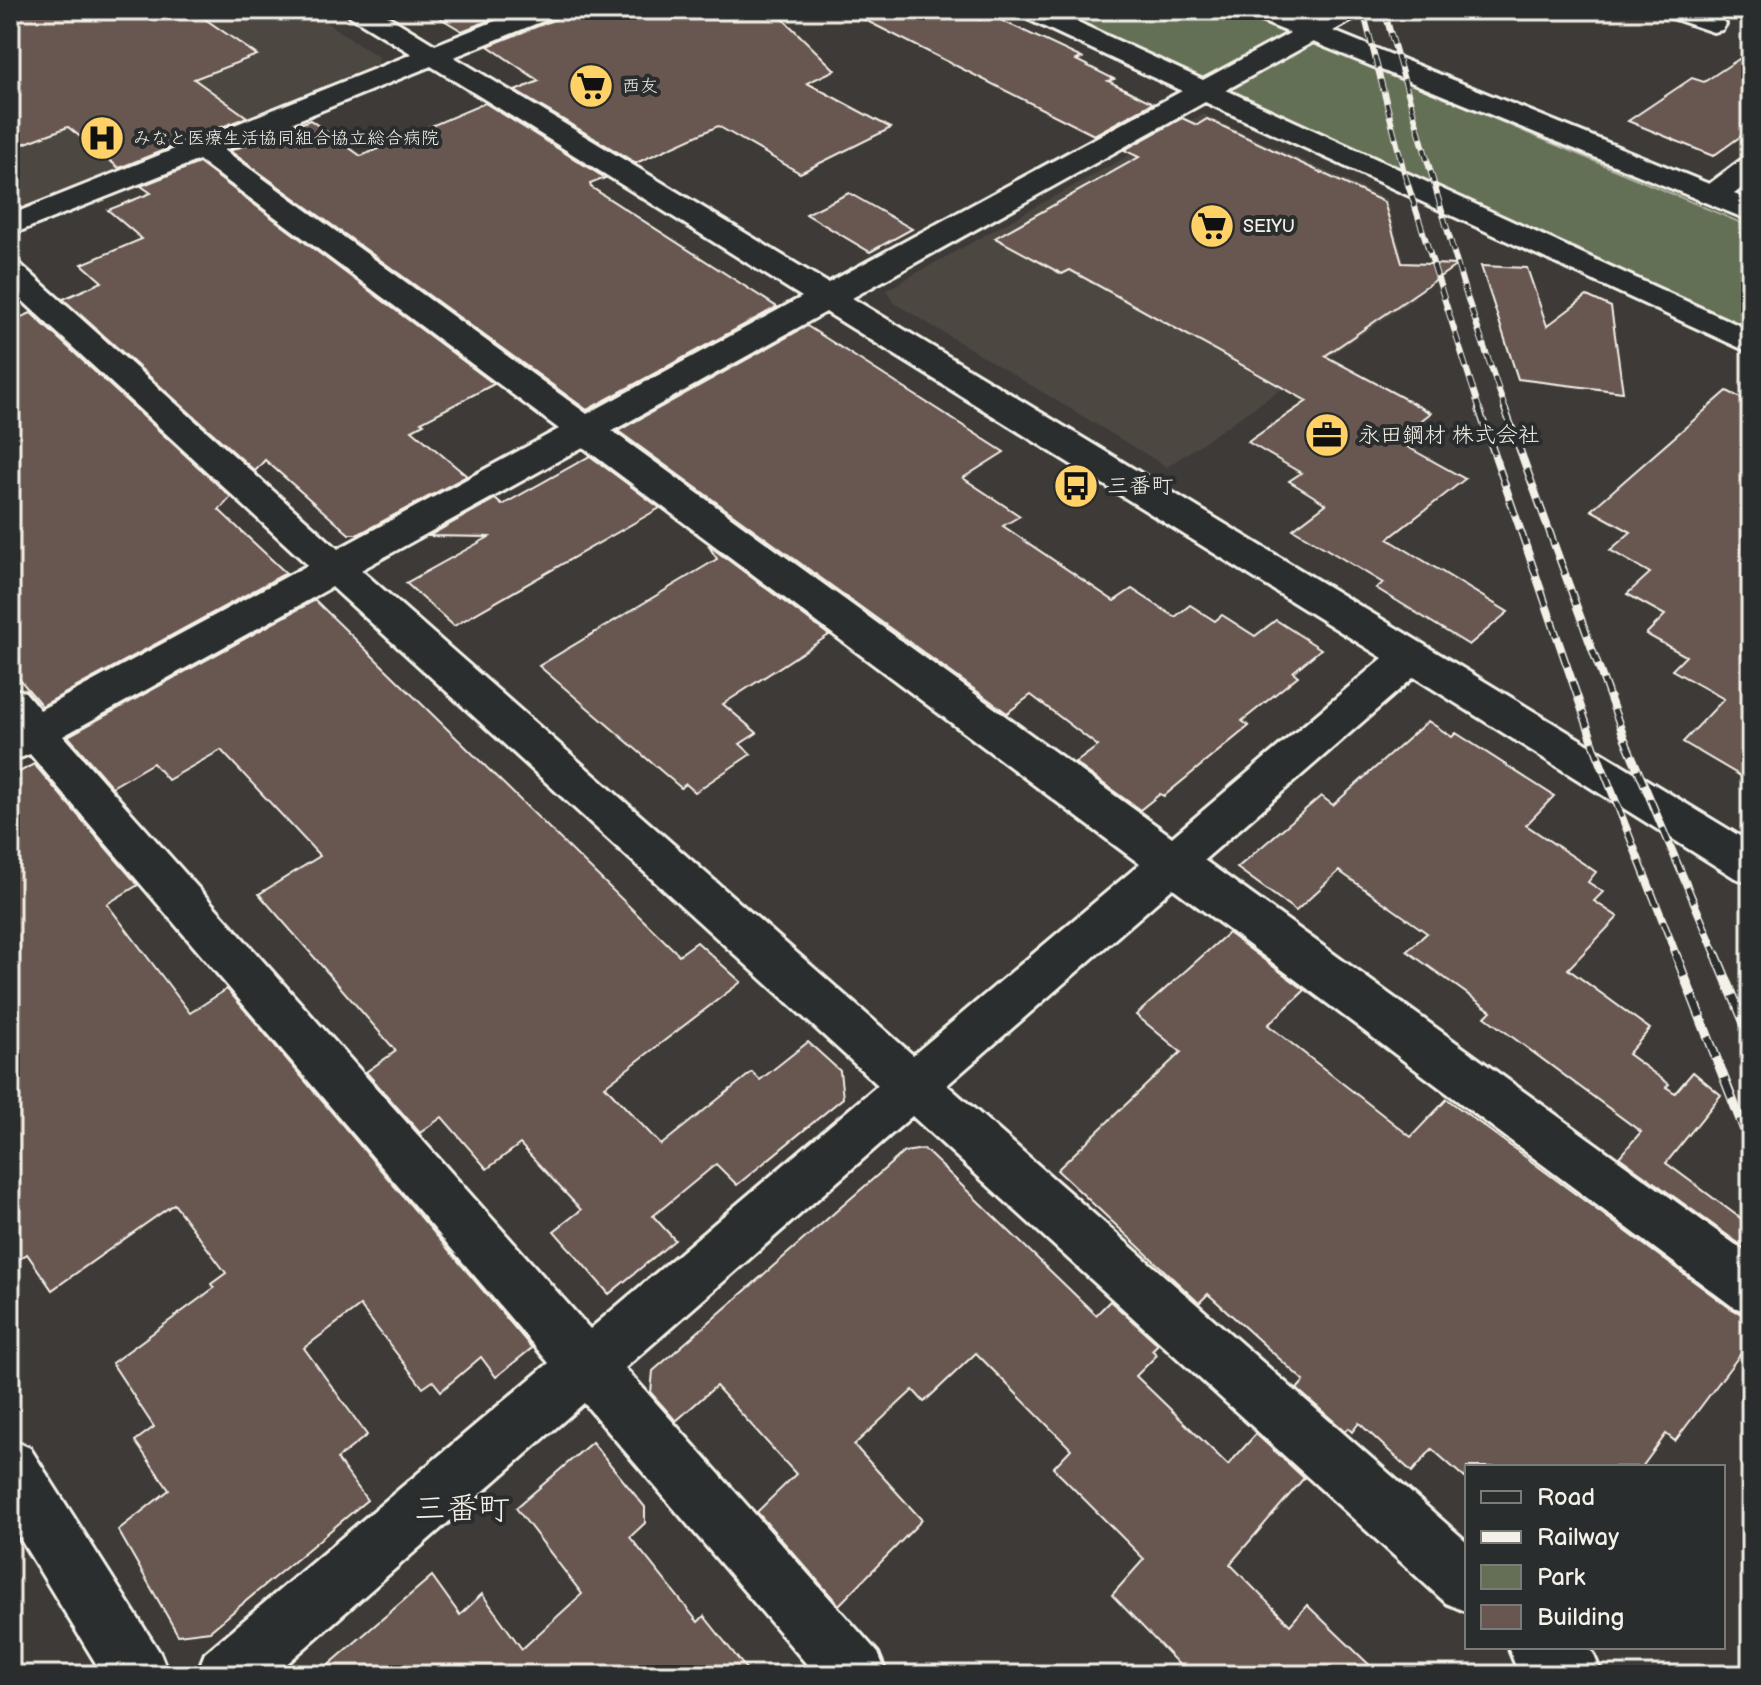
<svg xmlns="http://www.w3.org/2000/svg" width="1761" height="1685" viewBox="0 0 1761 1685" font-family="'Balsamiq Sans','Klee One',sans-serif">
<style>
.built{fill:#4d4643}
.green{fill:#646f56;stroke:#acb09f;stroke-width:2}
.building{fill:#685751;stroke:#f4f1e8;stroke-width:2}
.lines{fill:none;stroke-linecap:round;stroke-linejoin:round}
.minor-casing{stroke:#f4f1e8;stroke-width:6}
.minor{fill:#2a2d2e;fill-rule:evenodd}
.rail-far2-casing{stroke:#f4f1e8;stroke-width:6}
.rail-far1-casing{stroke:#f4f1e8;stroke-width:8}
.rail-casing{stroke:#f4f1e8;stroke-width:10}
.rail-far2{stroke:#2a2d2e;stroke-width:4;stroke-dasharray:12;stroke-linecap:butt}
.rail-far1{stroke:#2a2d2e;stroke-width:5;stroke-dasharray:16;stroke-linecap:butt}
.rail{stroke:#2a2d2e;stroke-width:7;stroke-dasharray:22;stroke-linecap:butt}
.labels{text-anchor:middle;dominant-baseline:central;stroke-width:8;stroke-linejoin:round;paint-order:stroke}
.far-poi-label{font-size:18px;fill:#f4f1e8;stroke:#2a2d2e;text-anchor:start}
.poi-label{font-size:22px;fill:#f4f1e8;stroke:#2a2d2e;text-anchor:start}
.near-quarter-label{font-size:32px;fill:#f4f1e8;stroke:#2a2d2e}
</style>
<rect width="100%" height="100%" fill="#3d3a38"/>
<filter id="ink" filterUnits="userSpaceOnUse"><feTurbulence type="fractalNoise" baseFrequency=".0125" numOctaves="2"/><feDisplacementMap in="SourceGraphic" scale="16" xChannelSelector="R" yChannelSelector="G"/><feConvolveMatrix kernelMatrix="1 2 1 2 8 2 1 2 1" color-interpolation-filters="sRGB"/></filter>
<g filter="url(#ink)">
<!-- built -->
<g class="built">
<polygon points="10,10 307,10 379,57 378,64 10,212"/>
<polygon points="1203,114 1386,199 1415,298 1167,467 894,303 886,290"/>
</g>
<!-- green -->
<polygon class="green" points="1048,10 1236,10 1751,227 1751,333"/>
<!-- building -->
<g class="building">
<polygon points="10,10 192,10 257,55 194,79 247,117 119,168 68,127 10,149"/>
<polygon points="427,10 515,10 462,31"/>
<polygon points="562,10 774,10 835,70 807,83 891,128 800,173 718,126 636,163 515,91 539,81 488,46 556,19"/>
<polygon points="845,10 960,10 979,20 990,15 1082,58 1076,60 1114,79 1108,81 1153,103 1094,135"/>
<polygon points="1751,51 1751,129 1713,156 1628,121 1692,78 1704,82"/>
<polygon points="485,103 605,178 590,184 591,187 777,307 587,410 230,151 310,120 361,156"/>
<polygon points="1182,118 1197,125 1207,119 1384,202 1402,263 1457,265 1325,356 1431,413 1395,440 1465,479 1388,539 1508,612 1469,645 1376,588 1383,583 1293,529 1326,504 1289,481 1301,473 1248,442 1307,401 1070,270 1062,274 995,238 1139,157 1124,150"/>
<polygon points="199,163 494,384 421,422 424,424 412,430 467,476 359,534 349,534 265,460 255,471 63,299 102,282 82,264 142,239 108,210 151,193 141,186"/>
<polygon points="849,193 912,229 870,252 806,214"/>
<polygon points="1481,266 1527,268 1547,326 1587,296 1611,307 1623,392 1518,379"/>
<polygon points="31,313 231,497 219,510 286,573 42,706 10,668 10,322"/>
<polygon points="807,326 1004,452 963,478 1020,516 1003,526 1114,601 1132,589 1175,617 1190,605 1215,621 1222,615 1255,636 1276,620 1321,649 1293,672 1298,676 1242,721 1249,726 1164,796 1160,794 1140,810 1075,763 1098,746 1031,695 1007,713 618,431"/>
<polygon points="1727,391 1751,403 1751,782 1683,742 1724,699 1672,670 1686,656 1646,634 1665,615 1627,594 1650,573 1610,550 1631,532 1591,510"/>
<polygon points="590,456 660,508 454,626 406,583 489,537 429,536 495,499 502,505"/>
<polygon points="708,545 829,635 723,704 757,733 740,744 751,754 695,792 686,784 681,788 539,666 717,559"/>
<polygon points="315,600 679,955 697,942 741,982 605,1086 661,1145 752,1072 760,1080 808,1042 840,1071 843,1098 737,1185 716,1164 653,1216 675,1240 609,1294 554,1231 581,1210 520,1144 487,1169 442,1117 420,1133 366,1072 396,1051 259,894 320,856 221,750 168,780 153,763 112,787 68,736"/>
<polygon points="1428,721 1452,737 1456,733 1554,796 1526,825 1596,872 1588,882 1603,892 1594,901 1618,917 1568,969 1650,1029 1628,1054 1669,1084 1666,1087 1675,1093 1693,1072 1721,1095 1666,1163 1751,1226 1751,1232 1741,1245 1619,1157 1641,1132 1485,1017 1491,1011 1407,951 1427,933 1339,871 1296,911 1237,868 1321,796 1333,805"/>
<polygon points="34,764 138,885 107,904 190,1013 227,989 532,1348 496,1377 481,1357 441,1391 433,1381 423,1388 360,1306 304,1348 367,1435 337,1459 367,1500 210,1631 178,1635 118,1530 169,1490 135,1441 154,1427 112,1363 214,1288 211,1284 226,1273 174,1204 52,1290 27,1254 10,1266 10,777"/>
<polygon points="1228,933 1305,990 1268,1025 1411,1137 1447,1099 1730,1308 1751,1319 1751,1340 1675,1441 1666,1434 1642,1467 1467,1467 1466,1479 1432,1449 1412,1472 1359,1423 1352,1432 1348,1428 1345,1431 1297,1389 1304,1381 1208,1294 1199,1303 1057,1170 1181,1052 1136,1015"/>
<polygon points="924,1149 1096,1315 1110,1301 1158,1344 1152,1350 1157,1355 1136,1376 1228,1465 1256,1434 1304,1478 1230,1564 1290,1625 1307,1605 1380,1675 1189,1675 1112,1595 1144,1559 1053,1468 1071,1449 976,1353 924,1402 913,1390 854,1445 922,1520 839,1605 757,1512 796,1474 716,1386 676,1421 651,1393 653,1371 904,1152"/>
<polygon points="592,1442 645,1507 645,1523 630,1537 698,1622 704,1616 751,1675 317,1675 432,1576 460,1615 482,1594 522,1649 582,1594 516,1508"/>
</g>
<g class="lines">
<!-- minor casing -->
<g class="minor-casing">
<g id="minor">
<path d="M346 10H378L435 45 523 10H559L555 16 454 57 828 283 1182 91 1021 16 1017 10H1051L1203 80 1290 33 1249 16 1245 10H1281L1310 22 1331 10H1364L1360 16 1333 31 1709 184 1741 160 1751 157V181L1734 194 1751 201V221L1313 42 1226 90 1751 331V353L1205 102 852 298 1751 843V883L1735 878 1414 677 1204 860 1751 1256V1314L1732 1306 1173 888 947 1085 1467 1542V1612L1446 1603 912 1116 625 1368 878 1653 887 1675H816L584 1403 274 1675H196L205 1653 549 1363 30 754 10 762V688L25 692 40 710 308 565 10 289V262L21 265 338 549 559 429 199 160 10 235V215L412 54 350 16ZM431 66 802 297 587 414 224 150ZM826 312 1383 658 1172 837 612 431ZM583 447 1140 864 913 1055 361 570ZM332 587 878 1085 590 1329 63 736Z"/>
<path d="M1662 10C1682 10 1713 6 1726 24L1722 30 1713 32 1666 16Z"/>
<polygon points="10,1439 30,1448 160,1653 169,1675 103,1675 10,1522"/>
<polygon points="1508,1647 1586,1647 1593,1653 1602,1675 1525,1675 1517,1669"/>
</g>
</g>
<!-- minor -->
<use href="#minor" class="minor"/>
<!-- rail-far2 casing -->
<g class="rail-far2-casing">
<g id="rail-far2">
<polyline points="1363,10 1404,172 1480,411"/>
<polyline points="1384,10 1465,291 1506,411"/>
</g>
</g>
<!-- rail-far1 casing -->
<g class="rail-far1-casing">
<g id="rail-far1">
<polyline points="1479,409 1596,751 1677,957"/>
<polyline points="1505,409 1624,737 1717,957"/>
</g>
</g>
<!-- rail casing -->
<g class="rail-casing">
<g id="rail">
<polyline points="1676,955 1751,1147"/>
<polyline points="1716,955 1751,1039"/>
</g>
</g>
<!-- rail-far2 -->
<use href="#rail-far2" class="rail-far2"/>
<!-- rail-far1 -->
<use href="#rail-far1" class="rail-far1"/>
<!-- rail -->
<use href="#rail" class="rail"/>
</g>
</g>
<!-- icons -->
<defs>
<g id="supermarket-disc" transform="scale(2.3)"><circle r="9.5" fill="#ffd166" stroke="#2a2d2e"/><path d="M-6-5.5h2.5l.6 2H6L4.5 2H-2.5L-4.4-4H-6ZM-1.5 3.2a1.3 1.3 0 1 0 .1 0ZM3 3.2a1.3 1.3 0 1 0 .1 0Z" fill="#111"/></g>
<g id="hospital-disc" transform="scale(2.3)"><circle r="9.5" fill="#ffd166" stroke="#2a2d2e"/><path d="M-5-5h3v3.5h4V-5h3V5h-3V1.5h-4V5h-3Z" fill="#111"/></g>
<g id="office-disc" transform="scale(2.3)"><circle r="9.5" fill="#ffd166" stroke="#2a2d2e"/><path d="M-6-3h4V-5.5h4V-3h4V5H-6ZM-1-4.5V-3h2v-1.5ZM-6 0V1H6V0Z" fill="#111"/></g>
<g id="bus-disc" transform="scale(2.3)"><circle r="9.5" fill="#ffd166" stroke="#2a2d2e"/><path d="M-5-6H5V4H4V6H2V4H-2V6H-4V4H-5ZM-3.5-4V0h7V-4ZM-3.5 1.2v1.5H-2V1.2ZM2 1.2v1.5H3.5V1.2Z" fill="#111"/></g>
</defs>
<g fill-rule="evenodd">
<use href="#supermarket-disc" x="591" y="86"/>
<use href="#hospital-disc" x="102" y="138"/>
<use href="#supermarket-disc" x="1212" y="226"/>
<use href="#office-disc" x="1327" y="435"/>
<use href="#bus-disc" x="1076" y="486"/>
</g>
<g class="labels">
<!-- far-poi labels -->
<g class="far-poi-label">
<text x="622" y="86">西友</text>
<text x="133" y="138">みなと医療生活協同組合協立総合病院</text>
<text x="1243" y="226">SEIYU</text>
</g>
<!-- poi labels -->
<g class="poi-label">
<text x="1358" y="435">永田鋼材 株式会社</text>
<text x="1107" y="486">三番町</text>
</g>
<!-- near-quarter labels -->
<g class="near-quarter-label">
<text x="462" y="1509">三番町</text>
</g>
</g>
<!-- margin -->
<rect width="1761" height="1685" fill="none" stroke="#2a2d2e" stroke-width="40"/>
<rect x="20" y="20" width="1721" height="1645" fill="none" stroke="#f4f1e8" stroke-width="3" filter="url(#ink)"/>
<!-- legend -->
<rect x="1465" y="1465" width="260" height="184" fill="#2a2d2e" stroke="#7b7b78" stroke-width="2"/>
<rect x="1481" y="1491" width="40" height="12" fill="#2a2d2e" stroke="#7b7b78" stroke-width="2"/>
<text x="1537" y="1505" font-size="24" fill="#f4f1e8">Road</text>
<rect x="1481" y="1531" width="40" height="12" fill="#f4f1e8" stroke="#7b7b78" stroke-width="2"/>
<text x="1537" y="1545" font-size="24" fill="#f4f1e8">Railway</text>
<rect x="1481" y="1565" width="40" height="24" fill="#646f56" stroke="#7b7b78" stroke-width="2"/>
<text x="1537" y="1585" font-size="24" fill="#f4f1e8">Park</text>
<rect x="1481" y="1605" width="40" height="24" fill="#685751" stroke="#7b7b78" stroke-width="2"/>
<text x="1537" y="1625" font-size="24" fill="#f4f1e8">Building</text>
</svg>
